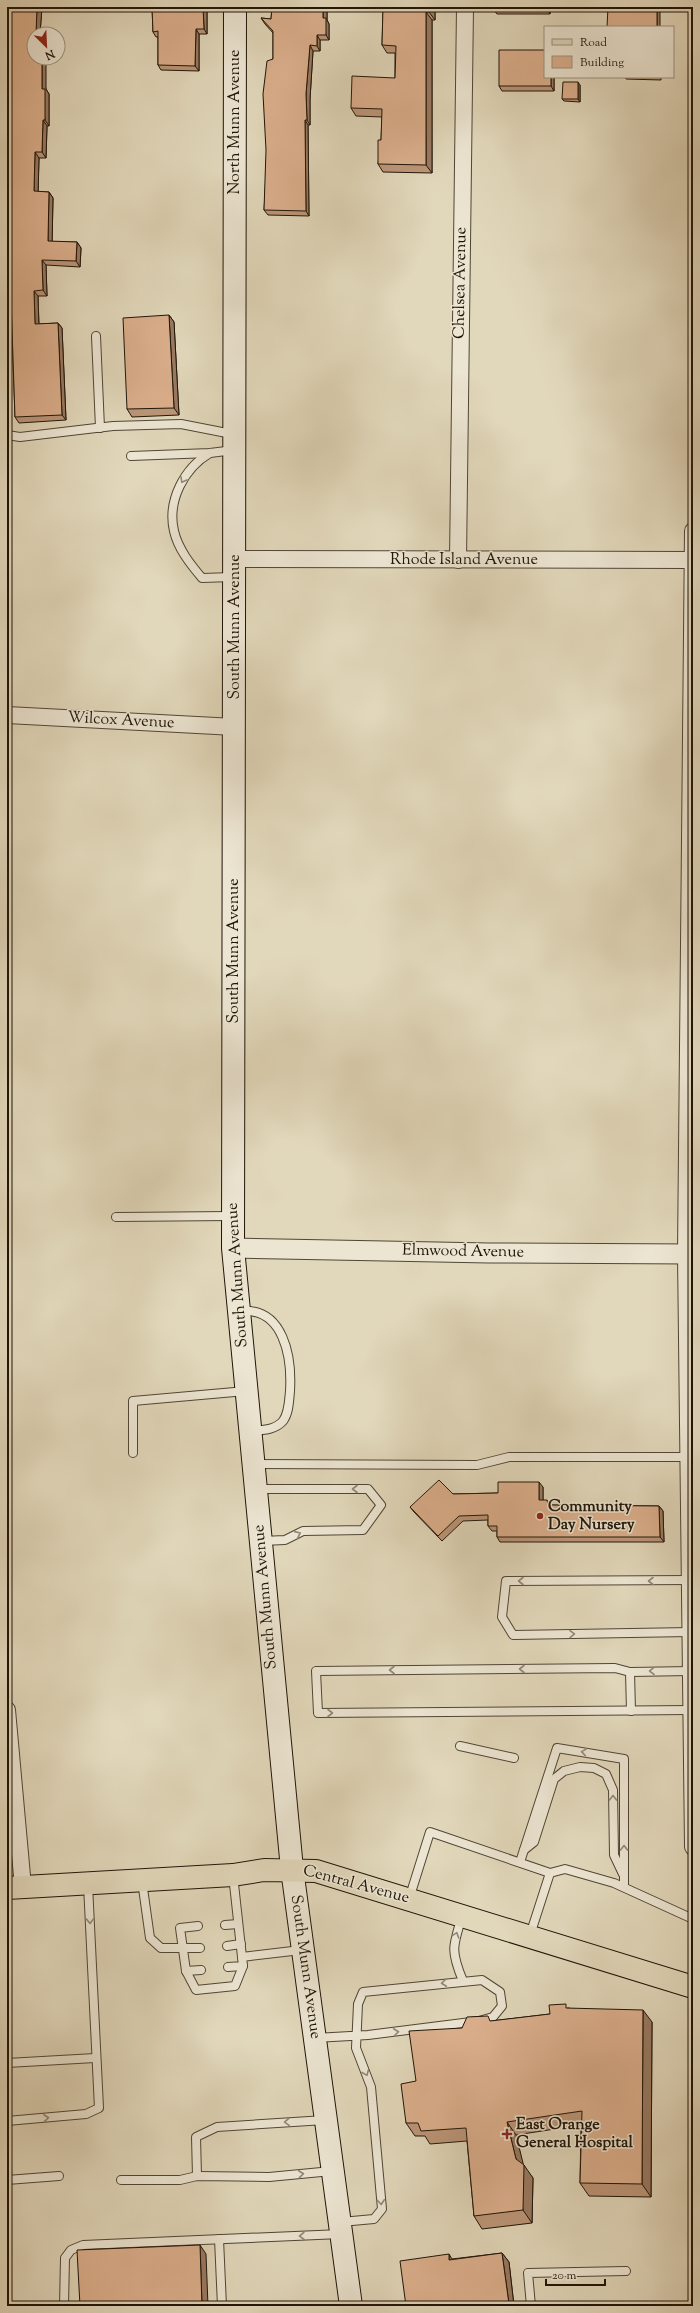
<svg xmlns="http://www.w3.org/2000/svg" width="700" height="2313" viewBox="0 0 700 2313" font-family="'Sorts Mill Goudy',serif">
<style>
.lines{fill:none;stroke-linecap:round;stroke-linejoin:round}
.service-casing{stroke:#504635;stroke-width:10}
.minor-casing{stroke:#504635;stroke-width:18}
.tertiary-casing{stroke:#504635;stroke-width:21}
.secondary-casing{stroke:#1f1509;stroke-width:24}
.primary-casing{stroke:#1f1509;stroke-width:24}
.service{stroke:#ece5d2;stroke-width:8}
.minor{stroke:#ece5d2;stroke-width:16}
.tertiary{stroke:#ece5d2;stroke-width:19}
.secondary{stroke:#ece5d2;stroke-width:22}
.primary{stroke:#e1d7ba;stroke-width:22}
.wall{fill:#bc9678;stroke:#1f1509}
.shaded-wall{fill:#997a62;stroke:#1f1509}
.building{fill:#dbaf8c;stroke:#1f1509}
.oneway{stroke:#908778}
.poi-dot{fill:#8f2418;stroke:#ece5d2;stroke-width:1.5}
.labels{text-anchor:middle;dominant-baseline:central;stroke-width:3;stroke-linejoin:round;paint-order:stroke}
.street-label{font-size:16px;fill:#1f1509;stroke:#ece5d2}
.poi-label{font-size:16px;font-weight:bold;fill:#1f1509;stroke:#ece5d2;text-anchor:start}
</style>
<rect width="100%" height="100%" fill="#e1d7ba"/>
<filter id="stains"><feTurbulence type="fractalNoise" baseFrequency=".005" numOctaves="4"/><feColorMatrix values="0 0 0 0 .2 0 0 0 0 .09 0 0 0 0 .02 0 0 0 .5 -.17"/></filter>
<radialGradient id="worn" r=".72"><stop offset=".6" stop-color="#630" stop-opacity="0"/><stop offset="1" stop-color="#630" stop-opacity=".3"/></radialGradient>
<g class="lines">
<!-- service casing -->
<g class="service-casing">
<g id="service">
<polyline points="96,336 100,428"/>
<polyline points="7,435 20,437 113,426 181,424 232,434"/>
<path d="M210 453C184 468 167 501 174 531 178 549 191 565 202 578L232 577"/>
<polyline points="131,456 210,453 234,450"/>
<polyline points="116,1217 232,1216"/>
<path d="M240 1311C284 1307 292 1357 290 1391 289 1401 289 1413 283 1421 275 1430 263 1430 252 1431"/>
<polyline points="133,1453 133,1401 246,1391"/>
<polyline points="254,1464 477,1465 509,1457 688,1457"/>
<polyline points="257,1489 368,1489 381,1505 363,1530 303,1531 285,1540 262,1541"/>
<polyline points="690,1580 506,1581 502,1617 513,1635 690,1632"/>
<polyline points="691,1671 630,1672 615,1668 316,1671 318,1713 691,1710"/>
<polyline points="630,1672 631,1711"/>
<polyline points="460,1746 514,1758"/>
<polyline points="524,1850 534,1842 554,1779 564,1771 580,1767 594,1768 606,1774 613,1790 614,1855 623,1874"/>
<polyline points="520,1862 557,1748 624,1759 624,1887"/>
<polyline points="142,1881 150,1938 161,1948 200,1948"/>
<polyline points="409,1899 430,1832 550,1873"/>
<path d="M462 1917C452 1947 451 1952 463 1981"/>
<polyline points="225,1925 238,1924"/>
<polyline points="198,1926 180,1928 186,1971 201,1970"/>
<polyline points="530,1935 550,1873 565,1869 614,1883 693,1919"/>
<polyline points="227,1946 241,1944"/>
<polyline points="242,1957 301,1950"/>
<polyline points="228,1967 243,1966 233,1875"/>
<polyline points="186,1971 196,1990 235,1986 243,1966"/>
<polyline points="315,2038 368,2035 479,2021 493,2017 502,2006 500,1992 482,1980 363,1992 358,2004 356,2048 371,2087 382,2209 374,2219 341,2222"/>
<polyline points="7,2063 95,2058"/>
<polyline points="7,2121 86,2114 99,2108 88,1885"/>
<polyline points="197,2176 196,2137 217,2127 325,2120"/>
<polyline points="7,2180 59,2176"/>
<polyline points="121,2180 180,2180 197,2176 269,2177 332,2171"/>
<polyline points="219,2239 222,2306"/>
<polyline points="64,2306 65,2258 71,2250 83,2245 341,2234"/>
<polyline points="531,2306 528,2273 626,2271"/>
</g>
</g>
<!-- minor casing -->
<g class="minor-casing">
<g id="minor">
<polyline points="693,531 686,1254 693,1847"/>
<polyline points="234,559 693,560"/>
<polyline points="458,560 465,7"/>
<polyline points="7,715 235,727"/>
<polyline points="7,1710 23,1887"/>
</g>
</g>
<!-- tertiary casing -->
<g class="tertiary-casing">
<polyline id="tertiary" points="233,1248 489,1253 693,1254"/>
</g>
<!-- secondary casing -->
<g class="secondary-casing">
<polyline id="secondary" points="235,7 233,1248 292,1869 351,2306"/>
</g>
<!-- primary casing -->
<g class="primary-casing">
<polyline id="primary" points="7,1888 233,1875 264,1870 316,1871 693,1987"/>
</g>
<!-- service -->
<use href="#service" class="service"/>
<!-- minor -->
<use href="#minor" class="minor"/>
<!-- tertiary -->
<use href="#tertiary" class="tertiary"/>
<!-- secondary -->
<use href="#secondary" class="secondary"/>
<!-- primary -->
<use href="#primary" class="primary"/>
</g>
<!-- wall -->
<g class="wall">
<polygon points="7,7 42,7 40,34 34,34 46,89 49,94 49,126 47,126 46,158 39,158 38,192 49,192 53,198 52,242 77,242 81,248 80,267 46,265 47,296 38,296 39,324 58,323 62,328 66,420 19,423 15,417 11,305 7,305 7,191 11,191 11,84 7,84"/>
<polygon points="96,7 124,7 123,10 99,10"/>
<polygon points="152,7 207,7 207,34 199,34 199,71 161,70 158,65 158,37 156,37 153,32"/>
<polygon points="272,7 327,7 327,20 329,24 329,40 320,40 320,51 313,51 310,99 310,125 308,125 309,216 268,215 264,210 273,59 273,33 265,24 261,18 271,19"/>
<polygon points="381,7 435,7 435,20 432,20 432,173 383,172 378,164 381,140 382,117 356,116 351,108 395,78 395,53 387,53 382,45 383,9"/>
<polygon points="550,7 550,14 497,14 493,9"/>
<polygon points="545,77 554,77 554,91 502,91 499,86"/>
<polygon points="625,77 661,77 661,80 626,79"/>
<polygon points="580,85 580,102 564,101 562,99"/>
<polygon points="169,315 174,322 179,415 132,417 127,409"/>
<polygon points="543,1487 543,1500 551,1505 659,1506 663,1511 664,1542 500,1542 497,1537 497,1531 492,1531 488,1526 488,1520 463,1521 442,1541 414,1512 410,1507 453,1494 498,1493"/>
<polygon points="568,2008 652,2022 651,2197 589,2196 580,2183 581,2125 516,2135 523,2165 533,2178 532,2223 482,2229 474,2216 467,2141 430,2144 425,2136 415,2136 406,2123 416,2081 462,2028 492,2021 550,2014"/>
<polygon points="502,2253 509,2262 514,2306 406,2306 452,2259"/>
</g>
<!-- shaded-wall -->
<g class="shaded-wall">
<polygon points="37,7 42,7 40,34 36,34"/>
<polygon points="203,7 207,7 207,34 204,29"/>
<polygon points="323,7 327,7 327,20 329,24 329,40 326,35 323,18"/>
<polygon points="429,7 435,7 435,20 429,12"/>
<polygon points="547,7 550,7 550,14 547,9"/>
<rect x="657" y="7" width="3" height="20"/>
<polygon points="426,12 432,20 432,173 426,165"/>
<polygon points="196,29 199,34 199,71 195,66"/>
<polygon points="317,35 320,40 320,51 317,46"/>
<polygon points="310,45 313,51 310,99 310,125 307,120 306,94"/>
<polygon points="42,58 46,58 46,89 49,94 49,126 45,120 42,89"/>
<polygon points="551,77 554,77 554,91 551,86"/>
<polygon points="578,82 580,85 580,102 578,99"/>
<polygon points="43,120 47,126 46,158 42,152"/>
<polygon points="305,120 308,125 309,216 306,211"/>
<polygon points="35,152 39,158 38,197 34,191"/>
<polygon points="49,192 53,198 52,247 48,241"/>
<polygon points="77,242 81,248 80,267 76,261"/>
<polygon points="42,260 46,265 47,296 43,290"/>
<polygon points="34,291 38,296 39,330 35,324"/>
<polygon points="169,315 174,322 179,415 174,408"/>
<polygon points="58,323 62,328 66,420 62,415"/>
<polygon points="539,1482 543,1487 543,1505 539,1500"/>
<polygon points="547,1500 551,1505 551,1510 548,1505"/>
<polygon points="659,1506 663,1511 664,1542 660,1537"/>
<polygon points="643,2010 652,2022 651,2197 642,2184"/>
<polygon points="507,2122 516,2135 524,2167 524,2165 533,2178 532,2223 523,2210 516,2159"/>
<polygon points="200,2245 206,2254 208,2306 202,2306"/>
<polygon points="502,2253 509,2262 514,2306 510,2306 509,2304"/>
<polygon points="449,2254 455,2264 449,2260"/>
</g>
<!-- building -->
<g class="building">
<polygon points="7,7 37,7 36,34 34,34 34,58 42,58 42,89 45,89 45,120 43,120 42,152 35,152 34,191 49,192 48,241 77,242 76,261 42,260 43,290 34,291 35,324 58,323 62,415 15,417 11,299 7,300 7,191 11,191 11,79 7,79"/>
<polygon points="152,7 203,7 204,29 196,29 195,66 158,65 158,31 153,32"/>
<polygon points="272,7 323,7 323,18 326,18 326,35 317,35 317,46 310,45 306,94 307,120 305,120 306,211 264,210 266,150 263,94 267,61 273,59 273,31 261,18 271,19"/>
<polygon points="383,7 429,7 429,12 426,12 426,165 378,164 378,140 381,140 382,109 351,108 352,76 395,78 396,46 382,45"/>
<rect x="493" y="7" width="54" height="2"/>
<polygon points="608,7 657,7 657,27 607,27"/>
<polygon points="499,50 545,50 545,77 551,77 551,86 499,86"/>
<polygon points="563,82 578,82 578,99 562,99"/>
<polygon points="169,315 174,408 127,409 123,318"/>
<polygon points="439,1480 453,1494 498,1493 498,1482 539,1482 539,1500 547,1500 548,1505 659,1506 660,1537 497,1537 497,1526 488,1526 488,1515 459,1516 438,1536 410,1507"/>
<polygon points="566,2004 566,2008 643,2010 642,2184 580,2183 582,2111 507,2122 516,2159 524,2165 523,2210 474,2216 466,2128 421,2131 418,2123 406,2123 401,2084 416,2081 409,2031 462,2028 467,2017 488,2016 490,2021 550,2014 549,2005"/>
<polygon points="200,2245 202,2306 80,2306 77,2250"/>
<polygon points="502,2253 509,2304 493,2306 449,2306 449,2305 436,2306 406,2306 400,2261 449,2254 449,2260"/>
</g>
<!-- one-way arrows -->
<defs><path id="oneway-chevron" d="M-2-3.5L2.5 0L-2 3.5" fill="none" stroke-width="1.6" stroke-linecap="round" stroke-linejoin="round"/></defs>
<g class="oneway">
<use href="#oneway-chevron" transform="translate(183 480) rotate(119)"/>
<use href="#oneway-chevron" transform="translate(355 1489) rotate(-180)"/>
<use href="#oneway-chevron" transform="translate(298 1534) rotate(-24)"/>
<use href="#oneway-chevron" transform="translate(521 1581) rotate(180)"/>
<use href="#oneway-chevron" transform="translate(651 1581) rotate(180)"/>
<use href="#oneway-chevron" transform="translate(572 1634) rotate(-1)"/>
<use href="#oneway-chevron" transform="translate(522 1669) rotate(180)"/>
<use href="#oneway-chevron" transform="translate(392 1670) rotate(180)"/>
<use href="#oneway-chevron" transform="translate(652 1671) rotate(179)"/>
<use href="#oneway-chevron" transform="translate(330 1713)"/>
<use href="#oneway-chevron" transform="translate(584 1752) rotate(-171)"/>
<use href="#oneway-chevron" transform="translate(613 1798) rotate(-90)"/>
<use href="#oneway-chevron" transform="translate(624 1848) rotate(-90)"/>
<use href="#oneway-chevron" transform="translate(90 1921) rotate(88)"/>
<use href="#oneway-chevron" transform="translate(456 1935) rotate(-72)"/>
<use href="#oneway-chevron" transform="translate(444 1983) rotate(174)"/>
<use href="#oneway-chevron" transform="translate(396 2032) rotate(-7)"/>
<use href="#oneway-chevron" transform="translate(366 2073) rotate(68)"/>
<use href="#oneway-chevron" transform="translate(46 2118) rotate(-5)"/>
<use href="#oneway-chevron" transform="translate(287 2122) rotate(177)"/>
<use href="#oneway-chevron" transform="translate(301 2174) rotate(-6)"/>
<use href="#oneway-chevron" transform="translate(381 2202) rotate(85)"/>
<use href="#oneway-chevron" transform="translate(302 2236) rotate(178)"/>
</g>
<!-- markers -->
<g class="poi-dot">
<circle cx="540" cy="1516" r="4"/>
<path d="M505 2128h4v4h4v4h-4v4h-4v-4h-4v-4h4z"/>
</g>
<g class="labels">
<!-- street labels -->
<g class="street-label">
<text transform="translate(235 122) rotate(-90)">North Munn Avenue</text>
<text transform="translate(461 283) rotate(-89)">Chelsea Avenue</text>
<text x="464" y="560">Rhode Island Avenue</text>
<text transform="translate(235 627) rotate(-90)">South Munn Avenue</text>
<text transform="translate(121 721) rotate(3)">Wilcox Avenue</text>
<text transform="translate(234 951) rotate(-90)">South Munn Avenue</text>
<text transform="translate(463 1252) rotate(1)">Elmwood Avenue</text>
<text transform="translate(238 1275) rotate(-94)">South Munn Avenue</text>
<text transform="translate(266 1597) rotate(-95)">South Munn Avenue</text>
<text transform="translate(356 1885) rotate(15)">Central Avenue</text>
<text transform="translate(305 1967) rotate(82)">South Munn Avenue</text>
</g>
<!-- poi labels -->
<g class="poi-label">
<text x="548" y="1507">Community<tspan x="548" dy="18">Day Nursery</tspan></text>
<text x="516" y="2125">East Orange<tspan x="516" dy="18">General Hospital</tspan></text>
</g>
</g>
<!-- margin -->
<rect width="700" height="2313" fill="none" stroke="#e1d7ba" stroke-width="24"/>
<rect x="8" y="8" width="684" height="2297" fill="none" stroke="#1f1509" stroke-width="2"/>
<rect x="12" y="12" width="676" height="2289" fill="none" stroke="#1f1509"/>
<!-- legend -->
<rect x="544" y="26" width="130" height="52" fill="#ece5d2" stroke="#9a9282"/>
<rect x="552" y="39" width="20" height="6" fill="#e1d7ba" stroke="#9a9282"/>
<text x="580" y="46" font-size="12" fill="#1f1509">Road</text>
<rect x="552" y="56" width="20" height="12" fill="#dbaf8c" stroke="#9a9282"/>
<text x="580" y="66" font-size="12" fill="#1f1509">Building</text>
<!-- north arrow -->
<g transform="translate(46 46) rotate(156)"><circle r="19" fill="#ece5d2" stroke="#9a9282"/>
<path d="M0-3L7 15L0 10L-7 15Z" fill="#8f2418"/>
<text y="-6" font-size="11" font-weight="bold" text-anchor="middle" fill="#1f1509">N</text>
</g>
<!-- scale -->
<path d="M546 2279v6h59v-6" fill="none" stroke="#1f1509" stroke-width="2"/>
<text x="552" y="2279" font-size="12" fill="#1f1509" stroke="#ece5d2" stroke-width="3" paint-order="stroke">20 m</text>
<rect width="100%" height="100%" filter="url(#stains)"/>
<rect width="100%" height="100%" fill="url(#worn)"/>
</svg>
